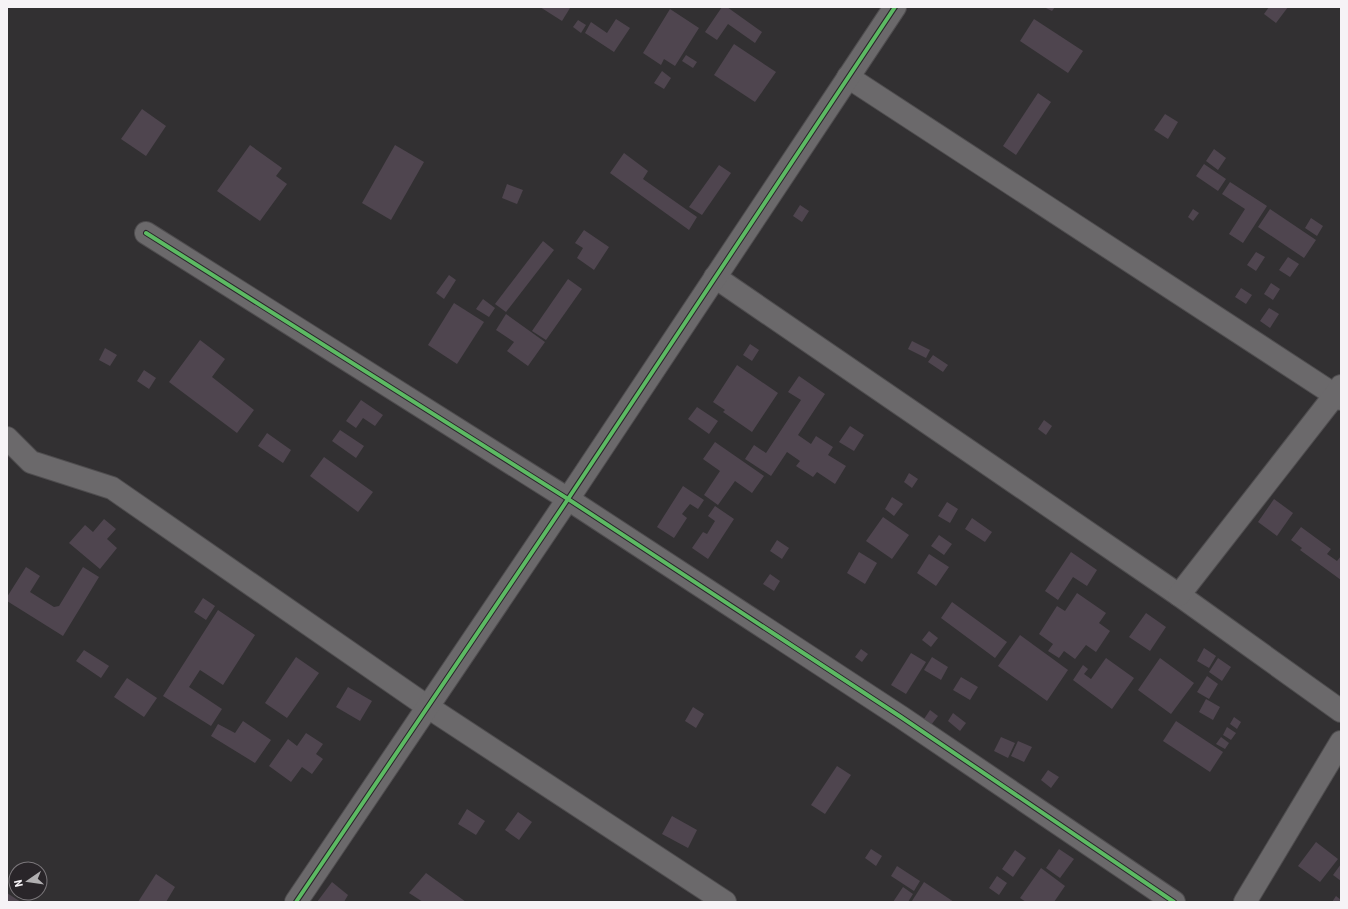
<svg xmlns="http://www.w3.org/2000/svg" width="1348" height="909" viewBox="0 0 1348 909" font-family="'Roboto Condensed',sans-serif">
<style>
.building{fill:#4f454f}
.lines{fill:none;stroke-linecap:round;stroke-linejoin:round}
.minor-casing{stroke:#4f4d4f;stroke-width:24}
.minor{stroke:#6b696b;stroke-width:22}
.cycleway-casing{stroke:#292529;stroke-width:6}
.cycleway{stroke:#5cba63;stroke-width:4}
</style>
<rect width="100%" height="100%" fill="#323032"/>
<!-- building -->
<g class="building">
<polygon points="540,7 568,7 570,8 562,21"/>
<polygon points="722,7 727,7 762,32 755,43 728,24 717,40 705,32"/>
<polygon points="1044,7 1055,7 1052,11"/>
<polygon points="1269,7 1288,7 1276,23 1264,14"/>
<polygon points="670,9 699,28 675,66 664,59 661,65 643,53"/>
<polygon points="616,19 630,28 614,52 585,33 591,22 607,33"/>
<polygon points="1034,19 1083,51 1068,73 1020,41"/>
<polygon points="578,20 586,25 581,33 573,27"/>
<polygon points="734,44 776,72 755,102 714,75"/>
<polygon points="686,55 697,62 693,68 682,61"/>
<polygon points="662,71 671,78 664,89 654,83"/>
<polygon points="1038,93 1051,102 1016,155 1003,146"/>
<polygon points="142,109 166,126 146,156 121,139"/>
<polygon points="1165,114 1178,122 1168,139 1154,130"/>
<polygon points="250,145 282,168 276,176 287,184 260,221 217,191"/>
<polygon points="395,145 424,162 391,220 362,203"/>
<polygon points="1214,149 1226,158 1218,170 1206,161"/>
<polygon points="624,153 648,171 643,179 697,217 689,230 610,173"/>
<polygon points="1204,164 1226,179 1218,191 1196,176"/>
<polygon points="719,165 731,173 702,215 689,207"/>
<polygon points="1230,182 1267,206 1243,243 1229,234 1245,209 1222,194"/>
<polygon points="507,184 523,190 517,204 502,198"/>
<polygon points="800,205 809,211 802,222 793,216"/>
<polygon points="1193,209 1199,213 1193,221 1188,217"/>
<polygon points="1270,209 1316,240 1304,258 1258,227"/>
<polygon points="1311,218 1323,226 1317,236 1305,228"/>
<polygon points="584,230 609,247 594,270 577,258 583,248 575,243"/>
<polygon points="543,241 554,250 506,312 495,304"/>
<polygon points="1256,252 1265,257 1256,271 1247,265"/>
<polygon points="1288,257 1299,264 1290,277 1279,270"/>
<polygon points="449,275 456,280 444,299 436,293"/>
<polygon points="568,279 582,289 546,340 532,331"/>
<polygon points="1271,283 1280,289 1273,300 1264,294"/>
<polygon points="1241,288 1252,295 1246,304 1235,297"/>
<polygon points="483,299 495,308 489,317 476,309"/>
<polygon points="454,303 484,322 457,364 428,345"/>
<polygon points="1269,308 1279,314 1270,328 1260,321"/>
<polygon points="506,314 545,342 528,366 507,351 514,342 496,330"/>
<polygon points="200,340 225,359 212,377 254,410 237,433 169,382"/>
<polygon points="912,341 930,350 926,358 908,349"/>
<polygon points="750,344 759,350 752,361 743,355"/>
<polygon points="105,348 117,355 110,366 99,360"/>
<polygon points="933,355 948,365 943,372 928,362"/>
<polygon points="737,365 778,393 752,432 723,412 725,410 713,402"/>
<polygon points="144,370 156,378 149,389 137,381"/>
<polygon points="799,376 825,394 798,435 811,444 816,436 833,447 828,455 846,466 835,484 817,472 813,477 796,466 800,461 787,452 771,476 745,459 754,445 766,453 801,400 788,392"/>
<polygon points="361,400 383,415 375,426 363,418 356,428 346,421"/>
<polygon points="697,407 718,421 709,434 688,419"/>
<polygon points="1044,420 1052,426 1046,435 1038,429"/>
<polygon points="850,426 864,435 854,451 839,442"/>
<polygon points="340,430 364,446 356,458 332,441"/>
<polygon points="267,433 291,450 283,463 258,446"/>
<polygon points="715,442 764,476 752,493 735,481 718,505 704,495 720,471 703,459"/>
<polygon points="324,457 373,492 358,512 310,476"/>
<polygon points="909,473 918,479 912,488 904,482"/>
<polygon points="683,486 704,500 698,509 690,504 682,514 687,518 674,538 657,527"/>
<polygon points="892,497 903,504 894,516 885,509"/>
<polygon points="1274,499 1293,513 1277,536 1258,522"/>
<polygon points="947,502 958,509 950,523 938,516"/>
<polygon points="715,506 734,519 708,559 692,548 703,532 707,534 715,521 708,516"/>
<polygon points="883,517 909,535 892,559 866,541"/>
<polygon points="972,518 992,532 985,542 965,529"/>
<polygon points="104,519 116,529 107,539 117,548 100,569 69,543 85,525 93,532"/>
<polygon points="1301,527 1331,549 1327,554 1337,561 1341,556 1341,580 1300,550 1302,548 1291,540"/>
<polygon points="939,535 952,544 944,555 931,546"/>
<polygon points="777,540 789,548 782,559 770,551"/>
<polygon points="859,552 877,563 865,584 847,573"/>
<polygon points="1071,552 1097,570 1087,586 1073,577 1058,600 1045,591"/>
<polygon points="929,554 949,567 936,586 917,573"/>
<polygon points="26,567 40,576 30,592 54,607 59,606 83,567 99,577 63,636 7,601 7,597"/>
<polygon points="770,574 780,581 774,591 763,584"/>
<polygon points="1077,593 1106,613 1099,623 1110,631 1096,652 1086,645 1075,659 1064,651 1059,658 1048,651 1053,644 1039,634 1057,606 1065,611"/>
<polygon points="203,598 215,606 206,620 194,612"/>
<polygon points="952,602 1007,642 995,658 941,618"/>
<polygon points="218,610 255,635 223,685 200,670 189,687 222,709 211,726 163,696"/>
<polygon points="1146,613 1166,627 1150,651 1129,637"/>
<polygon points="929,631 938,638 931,647 922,640"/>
<polygon points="1020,635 1068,670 1047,701 998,666"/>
<polygon points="1204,648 1216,656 1209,668 1197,661"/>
<polygon points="861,649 868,654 862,662 855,657"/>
<polygon points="84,650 109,666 101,678 76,661"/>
<polygon points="911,653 926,662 906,694 891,685"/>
<polygon points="296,657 319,673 287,718 265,703"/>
<polygon points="932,657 948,667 941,680 924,670"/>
<polygon points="1106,658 1134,678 1112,709 1073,680 1083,665 1088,669 1084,674 1091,679"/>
<polygon points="1160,658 1194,683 1171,714 1138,690"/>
<polygon points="1218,658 1231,667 1222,681 1209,672"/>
<polygon points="1207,676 1218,684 1209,699 1197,692"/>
<polygon points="961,677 978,687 970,700 953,690"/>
<polygon points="127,678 157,698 144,717 114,697"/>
<polygon points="348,687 372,701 360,721 336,707"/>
<polygon points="1206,699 1220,707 1213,720 1199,712"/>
<polygon points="693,707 704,714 696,728 685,721"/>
<polygon points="930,710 938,716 931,725 924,719"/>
<polygon points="953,713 966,723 960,731 948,721"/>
<polygon points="1234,717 1241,722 1237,729 1230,724"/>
<polygon points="243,721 271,740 255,763 211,736 218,724 235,733"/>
<polygon points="1176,721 1223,752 1210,772 1163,741"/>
<polygon points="1227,727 1236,733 1231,740 1223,735"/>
<polygon points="306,733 323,744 316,754 323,759 312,774 302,767 291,782 269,766 288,739 297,746"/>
<polygon points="1001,737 1015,743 1008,758 994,751"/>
<polygon points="1221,737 1229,743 1225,749 1216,744"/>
<polygon points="1018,741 1032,747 1024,762 1011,756"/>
<polygon points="837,766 851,775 825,814 811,805"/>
<polygon points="1048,770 1059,777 1051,788 1041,780"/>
<polygon points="467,809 485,821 476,835 458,824"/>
<polygon points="518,812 532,822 519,840 505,830"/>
<polygon points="672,816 697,830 688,848 662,834"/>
<polygon points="1316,842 1338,859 1320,882 1298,866"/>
<polygon points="871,849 882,856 876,866 865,858"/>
<polygon points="1059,849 1074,859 1060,878 1046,868"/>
<polygon points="1015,850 1026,858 1013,877 1002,869"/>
<polygon points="1341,864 1341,881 1333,875"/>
<polygon points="897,866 920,881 914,891 891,876"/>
<polygon points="1041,868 1065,886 1054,902 1026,902 1020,898"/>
<polygon points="426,873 466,902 423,902 409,893"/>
<polygon points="156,874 175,887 166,902 138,902"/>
<polygon points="997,876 1007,883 999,895 989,888"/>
<polygon points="332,882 348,895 344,902 317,902"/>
<polygon points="924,882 954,902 913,902 912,901"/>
<polygon points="903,887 913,894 908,902 893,902"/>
<polygon points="7,893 21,902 7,902"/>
<polygon points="1336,896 1341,900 1341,902 1332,902"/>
</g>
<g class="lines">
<!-- minor casing -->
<g class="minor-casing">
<g id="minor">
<polyline points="848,77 1341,399"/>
<polyline points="146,233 568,499 901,717 1174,902"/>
<polyline points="715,277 1179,595 1341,711"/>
<polyline points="7,438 31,462 112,488 428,707 725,902"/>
<polyline points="1179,595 1335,395 1341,386"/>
<polyline points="296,902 568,499 895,7"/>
<polyline points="1245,902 1341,742"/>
</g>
</g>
<!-- minor -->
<use href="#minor" class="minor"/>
<!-- cycleway casing -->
<g class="cycleway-casing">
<g id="cycleway">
<polyline points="146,233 568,499 901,717 1174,902"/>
<polyline points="296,902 568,499 895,7"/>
</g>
</g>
<!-- cycleway -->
<use href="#cycleway" class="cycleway"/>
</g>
<!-- border -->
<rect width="1348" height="909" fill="none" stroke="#f6f3f6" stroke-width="16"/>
<!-- north arrow -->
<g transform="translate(28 881) rotate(257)"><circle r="19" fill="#292529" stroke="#7b777b"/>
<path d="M0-3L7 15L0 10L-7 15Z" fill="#b1afb1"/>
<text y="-6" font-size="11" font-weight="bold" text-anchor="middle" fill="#f6f3f6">N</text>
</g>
</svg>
